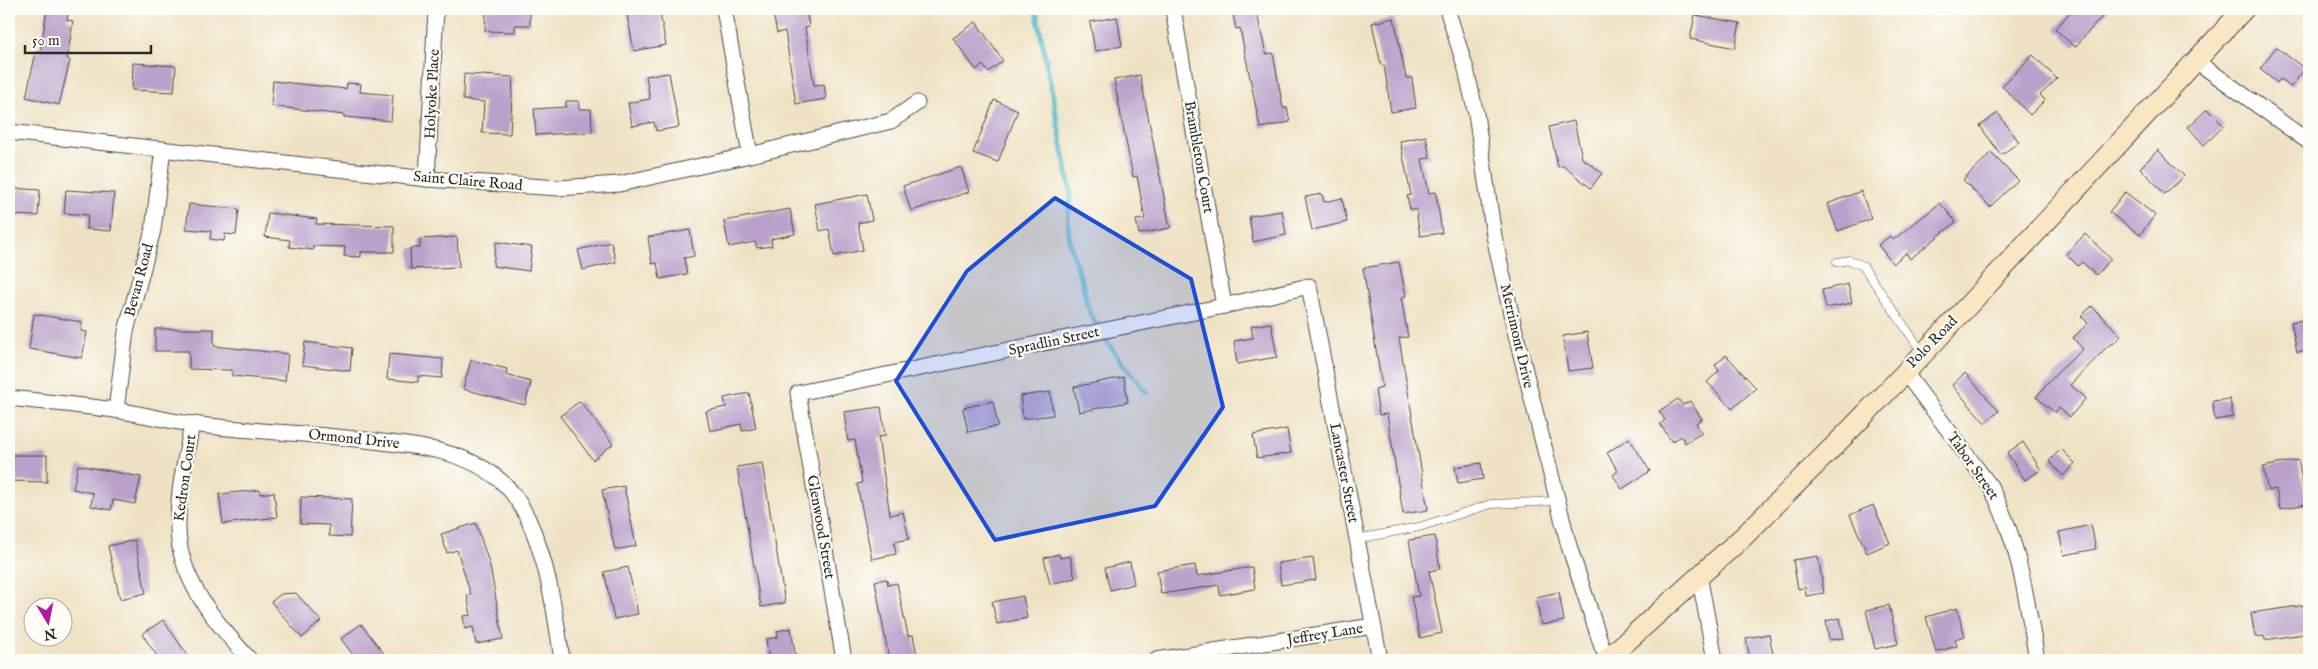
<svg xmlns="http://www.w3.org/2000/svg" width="2318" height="669" viewBox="0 0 2318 669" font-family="'IM FELL English',serif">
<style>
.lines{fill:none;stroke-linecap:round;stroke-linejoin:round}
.stream{stroke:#4db9c9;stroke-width:5}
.building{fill:#b9a1cb}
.service-casing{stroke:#484642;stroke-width:9}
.minor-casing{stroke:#484642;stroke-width:17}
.secondary-casing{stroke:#484642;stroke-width:22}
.service{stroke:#fff;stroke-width:8}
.minor{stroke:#fff;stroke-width:15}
.secondary{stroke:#fbe6c4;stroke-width:20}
.marked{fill:#1d4ed8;fill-opacity:0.2;stroke:#1d4ed8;stroke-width:4;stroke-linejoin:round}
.labels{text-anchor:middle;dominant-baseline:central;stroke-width:4.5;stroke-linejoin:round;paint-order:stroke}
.street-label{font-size:15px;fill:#2b2b2b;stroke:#fdfcf7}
</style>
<rect width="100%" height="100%" fill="#fdfcf7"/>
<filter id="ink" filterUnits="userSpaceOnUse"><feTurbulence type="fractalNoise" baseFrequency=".02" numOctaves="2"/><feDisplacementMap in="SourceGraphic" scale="10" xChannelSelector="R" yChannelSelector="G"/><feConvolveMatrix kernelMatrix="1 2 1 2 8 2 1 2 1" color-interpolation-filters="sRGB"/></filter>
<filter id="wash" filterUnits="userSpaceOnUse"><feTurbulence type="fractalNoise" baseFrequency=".0096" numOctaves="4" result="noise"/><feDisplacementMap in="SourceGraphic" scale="20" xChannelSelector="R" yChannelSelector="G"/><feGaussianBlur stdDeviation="1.12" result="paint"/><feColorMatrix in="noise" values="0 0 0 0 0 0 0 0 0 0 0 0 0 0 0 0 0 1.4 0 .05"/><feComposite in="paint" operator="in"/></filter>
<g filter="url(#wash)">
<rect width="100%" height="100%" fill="#efe2c4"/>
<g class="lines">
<!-- stream -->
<path class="stream" d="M1036 9 1071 193C1065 223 1069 248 1080 276 1085 288 1085 302 1090 313 1105 342 1126 367 1146 392"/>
</g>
<g id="blocks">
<!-- building -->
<g class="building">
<polygon points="47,9 69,9 67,20 73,21 67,59 70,60 59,105 26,97 36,52 40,53"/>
<polygon points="486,9 530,9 530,25 515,25 515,32 485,31"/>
<polygon points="626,9 659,9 666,45 634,51"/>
<polygon points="772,9 806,9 809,27 805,28 814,85 824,84 826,99 796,104 785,31 777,33"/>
<polygon points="1232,9 1256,9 1266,54 1273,53 1283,108 1287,108 1290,122 1260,128 1240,28 1236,29"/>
<polygon points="2073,9 2109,9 2075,47 2055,29"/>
<polygon points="1695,15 1740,23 1735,48 1690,39"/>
<polygon points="1117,17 1122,46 1095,51 1090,22"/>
<polygon points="1394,18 1406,78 1412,78 1416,108 1391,112 1384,65 1381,65 1372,23"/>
<polygon points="976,22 1003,61 988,72 983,65 976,70 953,38"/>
<polygon points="2276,47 2305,69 2291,87 2280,79 2277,83 2260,69"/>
<polygon points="2033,55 2057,79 2040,95 2045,100 2030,115 2002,86"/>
<polygon points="133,63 176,66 174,92 132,90"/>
<polygon points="669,73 679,127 656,131 654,122 632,126 628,103 650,99 646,76"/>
<polygon points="464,74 513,77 510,134 482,133 484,102 463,100"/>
<polygon points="1140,75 1170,228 1139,234 1136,220 1145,219 1137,176 1133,177 1114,80"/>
<polygon points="273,81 346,89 347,83 361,84 360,92 393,95 391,121 344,117 344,115 271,106"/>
<polygon points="994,100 1018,110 998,162 973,153"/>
<polygon points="566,101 579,101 579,109 591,109 592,132 536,135 534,109 566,107"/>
<polygon points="2207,109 2224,126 2204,145 2188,127"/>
<polygon points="1998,113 2019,142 2001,155 1980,126"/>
<polygon points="1574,121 1582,158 1602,173 1591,188 1563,166 1558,167 1549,127"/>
<polygon points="1426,136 1430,158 1422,159 1429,193 1436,192 1442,233 1420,236 1416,209 1410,210 1407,196 1411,195 1400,141"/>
<polygon points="2158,150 2184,176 2165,194 2140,168"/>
<polygon points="1991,153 2018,180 1990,207 1963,180"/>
<polygon points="961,167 969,192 911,211 903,186"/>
<polygon points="9,188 40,190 38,216 9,215"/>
<polygon points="66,190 114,193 111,231 87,229 88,215 64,213"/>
<polygon points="1861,191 1871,219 1838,231 1827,204"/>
<polygon points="2125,192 2155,215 2140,235 2109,212"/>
<polygon points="867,194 872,220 858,223 863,250 834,256 829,229 820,231 815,204"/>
<polygon points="1322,194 1324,202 1342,198 1347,222 1312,230 1305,197"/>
<polygon points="1940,203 1956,222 1910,259 1906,253 1893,264 1878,245 1890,236 1893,240"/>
<polygon points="189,204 239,209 236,235 225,234 224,241 210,239 211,231 186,229"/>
<polygon points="790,209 795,234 771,239 772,246 757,248 755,242 729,247 724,221"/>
<polygon points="1282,211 1286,235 1253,242 1249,216"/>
<polygon points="268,213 317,219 316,224 394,226 394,252 361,252 361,257 344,256 345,247 313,246 313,250 289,247 290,240 265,237"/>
<polygon points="690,230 694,256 684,258 687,274 660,279 657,263 652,264 648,237"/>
<polygon points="2085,234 2111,259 2096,275 2082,262 2078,266 2066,254"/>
<polygon points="457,237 459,267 411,269 410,248 420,248 420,239"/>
<polygon points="496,242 532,247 529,271 493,266"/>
<polygon points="611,242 616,262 583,270 578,250"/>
<polygon points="1399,262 1406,296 1401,297 1408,337 1399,338 1428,510 1403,514 1387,414 1379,415 1375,389 1382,387 1363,268"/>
<polygon points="1848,284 1852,303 1826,308 1822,290"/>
<polygon points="2092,306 2121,336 2112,345 2111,343 2070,385 2086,398 2070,417 2059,408 2055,413 2036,397 2057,373 2083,349 2073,338 2088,323 2081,316"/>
<polygon points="34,314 82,322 81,331 87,332 82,358 29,349"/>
<polygon points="2309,319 2309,350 2297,352 2291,322"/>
<polygon points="1271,323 1277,357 1237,364 1234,341 1253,338 1251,326"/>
<polygon points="155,329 214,329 214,346 288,354 285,381 232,376 232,370 189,369 189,351 155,351"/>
<polygon points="1587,332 1593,368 1568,371 1563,336"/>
<polygon points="305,342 352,348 350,371 302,365"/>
<polygon points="389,354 443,359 442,378 418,376 418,382 387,379"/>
<polygon points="1726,355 1756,388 1732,409 1707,382 1719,371 1715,365"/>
<polygon points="471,360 507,369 506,375 531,382 525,405 463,389"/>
<polygon points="1965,373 1999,411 1985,423 1952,385"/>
<polygon points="1124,377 1128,402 1079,412 1074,387"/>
<polygon points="1050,392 1053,415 1023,419 1020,396"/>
<polygon points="749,393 756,428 742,431 741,424 710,431 706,411 726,407 724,398"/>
<polygon points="1678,399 1683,405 1690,401 1702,419 1696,423 1702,433 1685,443 1681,436 1672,442 1660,424 1665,420 1659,411"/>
<polygon points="2230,399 2233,417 2215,420 2212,401"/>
<polygon points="580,401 613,444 593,460 560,416"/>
<polygon points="993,401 998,426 968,432 963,408"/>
<polygon points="881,407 885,436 878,437 890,515 903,512 909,539 894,542 896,554 872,559 857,484 862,483 855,440 848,441 844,412"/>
<polygon points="1287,429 1291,453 1257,458 1253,435"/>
<polygon points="1629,438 1650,471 1622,489 1613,475 1618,471 1607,453"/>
<polygon points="2023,442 2041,470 2025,480 2007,453"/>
<polygon points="2061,449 2075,463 2063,476 2049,461"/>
<polygon points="9,455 47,455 47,482 9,481"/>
<polygon points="2298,460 2307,504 2280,509 2276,489 2268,491 2263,467"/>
<polygon points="762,463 785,603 761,607 737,467"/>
<polygon points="1481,463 1483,479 1458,483 1455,467"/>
<polygon points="78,465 141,477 135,504 113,500 111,510 91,506 93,493 73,489"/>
<polygon points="624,486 636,546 615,550 602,490"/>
<polygon points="260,490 260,494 274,492 277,517 223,524 219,494"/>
<polygon points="301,497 352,499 350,537 329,536 329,525 300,524"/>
<polygon points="1873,505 1890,543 1867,553 1850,515"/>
<polygon points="476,523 490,566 503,639 476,644 473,627 465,629 463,616 471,615 467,595 471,595 457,550 447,553 441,534"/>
<polygon points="2091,525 2096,549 2064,555 2059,532"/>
<polygon points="1435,536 1440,569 1429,571 1442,633 1420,638 1411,597 1419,596 1409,540"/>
<polygon points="135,540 146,593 120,599 108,546"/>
<polygon points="1059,554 1060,558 1070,556 1075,578 1050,584 1044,558"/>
<polygon points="1818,556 1824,593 1806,596 1805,587 1798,589 1793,560"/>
<polygon points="1313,558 1316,580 1281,585 1278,563"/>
<polygon points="1130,562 1134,584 1110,590 1105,568"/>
<polygon points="1195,565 1197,576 1252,567 1255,589 1220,595 1219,585 1161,594 1157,571"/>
<polygon points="628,567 638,614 614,619 604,572"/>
<polygon points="887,579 888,585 897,583 908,636 913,635 918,660 889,660 875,581"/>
<polygon points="1559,592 1564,621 1541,625 1536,597"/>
<polygon points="296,593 321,621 302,638 271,602 281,594"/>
<polygon points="1023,596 1027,618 997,624 992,602"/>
<polygon points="1889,605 1898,644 1875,649 1866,610"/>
<polygon points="2306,605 2309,633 2265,640 2264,636 2255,637 2251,613"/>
<polygon points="1957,608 1965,636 1955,639 1957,646 1936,652 1926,617"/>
<polygon points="1840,618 1844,638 1829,640 1826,621"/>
<polygon points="163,620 191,660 160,660 142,634"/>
<polygon points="361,624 389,660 357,660 341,639"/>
<polygon points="791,628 796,660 769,660 766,639 778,637 777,631"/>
<polygon points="1769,634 1774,660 1750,660 1746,638"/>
</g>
</g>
</g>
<g filter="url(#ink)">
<use href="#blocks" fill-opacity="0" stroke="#484642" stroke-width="1"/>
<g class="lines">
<!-- service casing -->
<g class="service-casing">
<g id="service">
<polyline points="1837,262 1850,260 1863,266 1922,352"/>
<polyline points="1357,539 1419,527 1491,504 1558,501"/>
</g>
</g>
<!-- minor casing -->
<g class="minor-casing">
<g id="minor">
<polyline points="724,9 750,155"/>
<polyline points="1173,9 1224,306"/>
<polyline points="1447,9 1466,69 1476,114 1494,236 1514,327 1569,546 1602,647 1608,659"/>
<polyline points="2196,61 2309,142"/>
<polyline points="9,132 427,179 559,188 619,184 750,155 891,121 917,103"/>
<polyline points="427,179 436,9"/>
<path d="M1904 371 1990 486C2019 540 2027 601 2037 660"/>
<path d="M9 398C44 402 79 405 114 410 140 413 166 421 192 424 252 432 313 433 373 441 417 446 466 450 501 481 542 516 555 609 562 660"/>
<polyline points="116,410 126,331 153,230 163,149"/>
<path d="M192 424C186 457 178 489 178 522 176 578 215 621 250 660"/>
<polyline points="1699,575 1715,660"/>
<polyline points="844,660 798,393 1224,306 1309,286 1380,660"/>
<polyline points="1157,660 1373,626"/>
</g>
</g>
<!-- secondary casing -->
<g class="secondary-casing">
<polyline id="secondary" points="1606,660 1744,536 1848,432 1923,354 2244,9"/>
</g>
<!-- service -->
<use href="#service" class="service"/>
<!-- minor -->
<use href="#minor" class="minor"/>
<!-- secondary -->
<use href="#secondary" class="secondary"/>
</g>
</g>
<!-- marked area -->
<path class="marked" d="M1055 198 1191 279 1223 407 1155 506 995 540 896 381 967 271Z"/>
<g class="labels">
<!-- street labels -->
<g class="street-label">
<text transform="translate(432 94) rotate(-87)">Holyoke Place</text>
<text transform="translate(1199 157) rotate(80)">Brambleton Court</text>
<text transform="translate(468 181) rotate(5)">Saint Claire Road</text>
<text transform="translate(139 280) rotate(-75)">Bevan Road</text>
<text transform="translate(1517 336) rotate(77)">Merrimont Drive</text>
<text transform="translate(1054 341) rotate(-12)">Spradlin Street</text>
<text transform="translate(1932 342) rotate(-46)">Polo Road</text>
<text transform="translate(354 439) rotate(6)">Ormond Drive</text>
<text transform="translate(1973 466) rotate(55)">Tabor Street</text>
<text transform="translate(1344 473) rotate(79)">Lancaster Street</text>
<text transform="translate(185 478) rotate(-82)">Kedron Court</text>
<text transform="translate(821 527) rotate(80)">Glenwood Street</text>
<text transform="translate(1325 634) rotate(-9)">Jeffrey Lane</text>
</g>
</g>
<!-- margin -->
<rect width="2318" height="669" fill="none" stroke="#fdfcf7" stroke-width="30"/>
<!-- north arrow -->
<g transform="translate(48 622) rotate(170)"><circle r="24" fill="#fdfcf7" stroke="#a9a8a5"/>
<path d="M0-4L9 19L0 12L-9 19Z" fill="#b5179e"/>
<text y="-8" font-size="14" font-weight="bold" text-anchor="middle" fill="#2b2b2b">N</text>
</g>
<!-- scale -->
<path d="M25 45v8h126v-8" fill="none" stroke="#2b2b2b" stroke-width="2.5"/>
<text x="32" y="45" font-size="15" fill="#2b2b2b" stroke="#fdfcf7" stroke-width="4" paint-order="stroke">50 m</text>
</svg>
